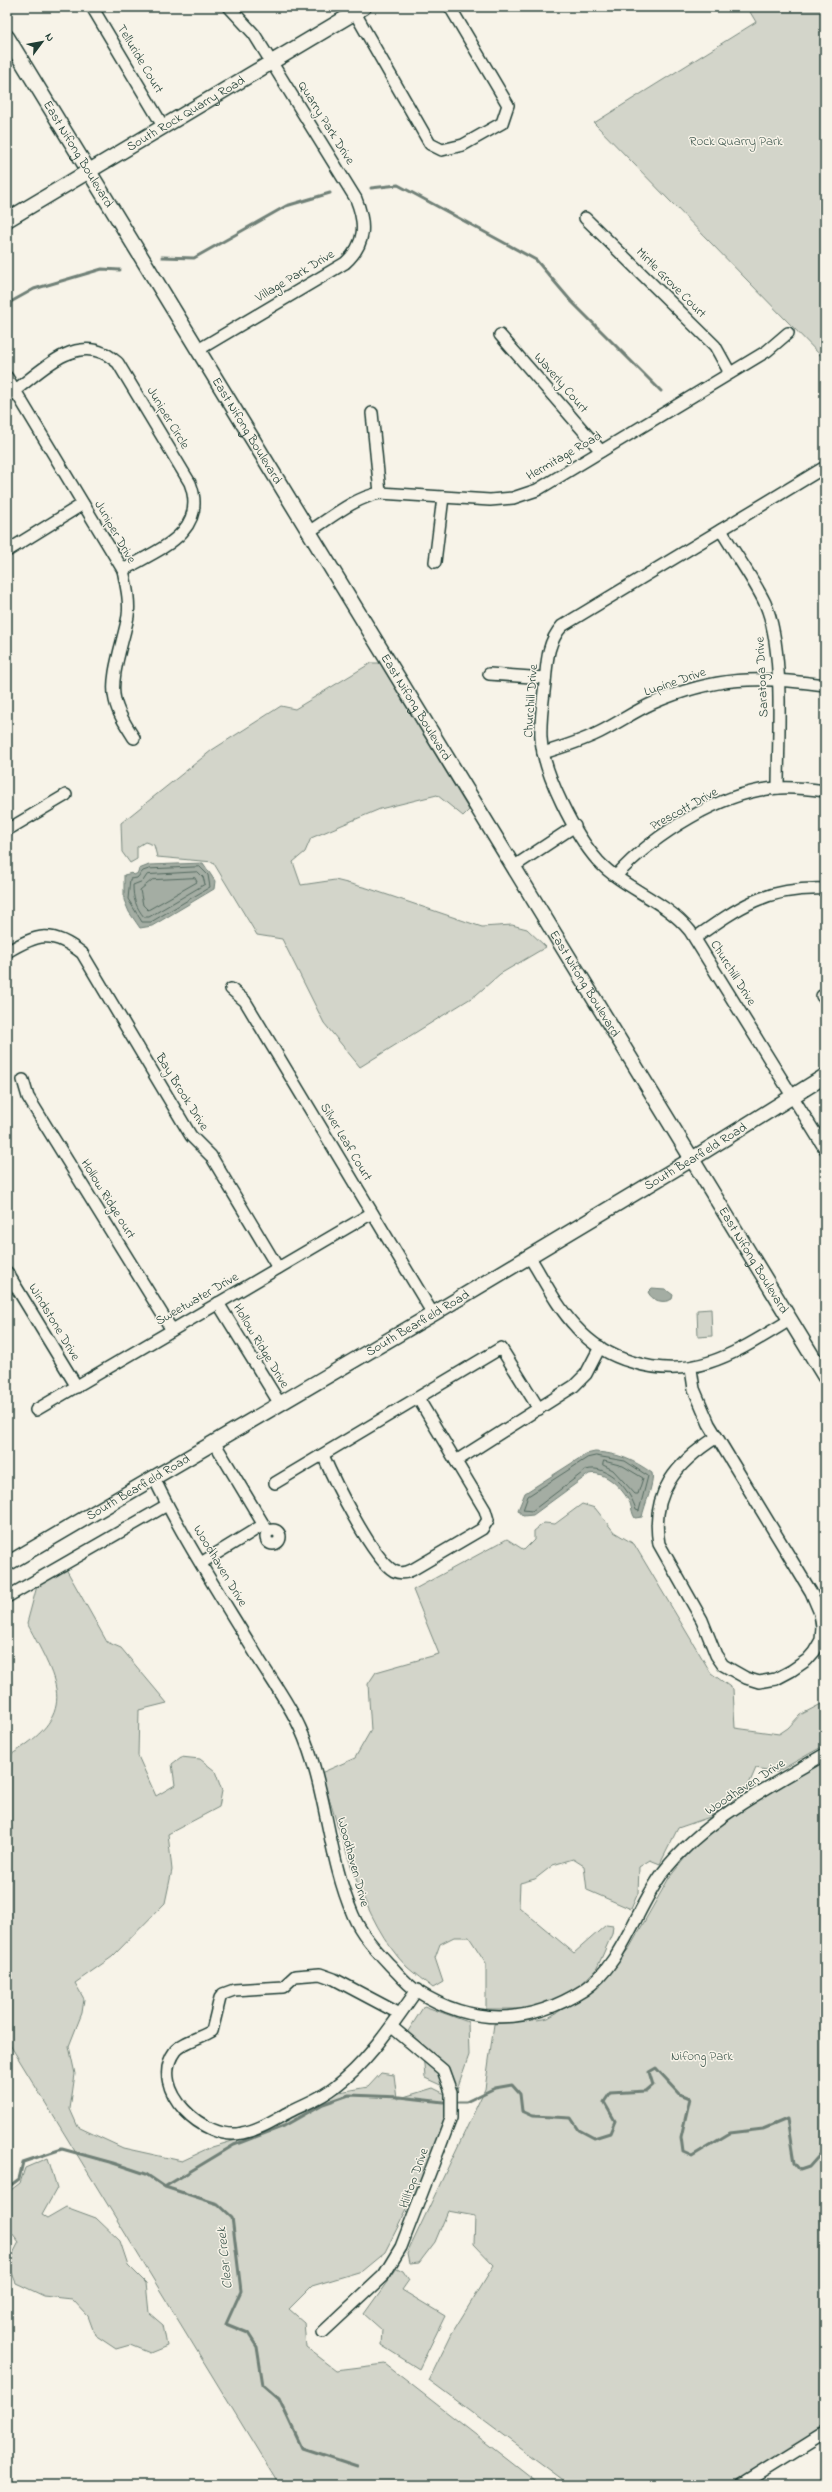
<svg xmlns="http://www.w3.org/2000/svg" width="832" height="2492" viewBox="0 0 832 2492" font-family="'Indie Flower',sans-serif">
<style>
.green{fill:#d3d5ca;stroke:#79897f}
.water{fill:#a4ada3;stroke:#6f8077}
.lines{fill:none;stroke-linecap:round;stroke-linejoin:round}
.shore{stroke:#546a60;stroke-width:1}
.stream{stroke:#6f8077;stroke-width:3}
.minor-casing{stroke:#1f3d34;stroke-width:14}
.tertiary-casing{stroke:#1f3d34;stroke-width:17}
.minor{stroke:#f7f3e8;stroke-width:11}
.tertiary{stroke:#f7f3e8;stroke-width:14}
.labels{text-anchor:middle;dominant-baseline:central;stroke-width:3;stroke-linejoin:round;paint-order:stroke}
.street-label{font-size:13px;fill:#1f3d34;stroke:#f7f3e8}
.park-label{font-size:13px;fill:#435b52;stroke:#f7f3e8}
.water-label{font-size:14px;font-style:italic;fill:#405950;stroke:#f7f3e8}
</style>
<rect width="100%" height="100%" fill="#f7f3e8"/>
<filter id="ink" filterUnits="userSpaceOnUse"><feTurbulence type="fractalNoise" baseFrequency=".025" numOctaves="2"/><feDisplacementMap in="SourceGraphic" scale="8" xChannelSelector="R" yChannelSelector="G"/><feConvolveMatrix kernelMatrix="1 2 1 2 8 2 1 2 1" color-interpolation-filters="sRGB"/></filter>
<g filter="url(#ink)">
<!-- green -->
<g class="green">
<polygon points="747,7 825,7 825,360 594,123 756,22"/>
<polygon points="371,663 380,663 469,810 463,816 437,795 380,809 311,838 305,852 293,862 301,885 335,880 367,888 482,927 512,925 527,929 546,947 500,974 476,995 360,1067 324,1023 282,939 257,935 213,862 157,857 154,845 145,842 137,847 137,859 130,863 122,852 121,823 212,750 281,706 295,709"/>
<polygon points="711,1309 712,1336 698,1337 697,1310"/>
<path d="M582 1504 595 1508 614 1532 634 1544 711 1673 733 1689 735 1728 779 1734 788 1728 800 1715 825 1702V1745L777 1772 756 1768 746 1791 710 1817 678 1828 660 1864 650 1860 639 1867 638 1893 631 1909 587 1890 584 1866 573 1859 553 1865 535 1879 520 1883 519 1907 574 1953 606 1925 613 1926 612 1934 597 1968 574 1992 532 2009H486V1963L469 1937H454L440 1944 435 1958 443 1982 433 1988C424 1981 415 1974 407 1967 362 1922 341 1833 321 1773L355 1758 371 1730 368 1684 376 1672 439 1654 413 1590 507 1539 524 1550 534 1540V1531L544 1523 555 1524Z"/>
<path d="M66 1569 107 1642 121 1648 167 1703 139 1710 138 1756 156 1796 175 1785 172 1764 181 1757 200 1759 215 1771 222 1791 219 1807 168 1834 172 1870 165 1903 112 1957 75 1983 84 1999 82 2013 69 2046 75 2074 70 2109 78 2127 123 2148 182 2161 212 2147 260 2133 339 2092 368 2087 381 2073 394 2075 397 2099 433 2088 449 2096 446 2132 385 2252 362 2271 312 2286 289 2309 304 2322 306 2347 336 2370 385 2364 540 2485H279L7 2040V1757C80 1714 60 1686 27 1623L37 1586Z"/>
<polygon points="825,1761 825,2427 731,2485 570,2485 429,2380 452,2333 494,2265 474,2244 475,2216 448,2211 435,2242 419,2263 409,2264 407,2254 485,2089 494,2024 534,2020 530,2013 537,2020 548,2018 558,2012 601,1983 630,1947 669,1878 688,1854 707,1834 757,1801"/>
<polygon points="424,2006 468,2022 469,2055 456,2092 425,2078 423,2052 405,2036"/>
<polygon points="48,2158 57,2188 42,2215 47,2218 66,2207 96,2218 120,2241 128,2265 146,2283 149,2313 163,2325 167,2346 150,2353 130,2345 116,2349 95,2335 88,2316 72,2299 44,2296 16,2283 8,2263 19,2242 12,2233 7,2234 7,2193 20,2183 25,2168"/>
<polygon points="397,2268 403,2271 409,2280 402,2290 445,2316 419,2369 381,2345 382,2330 364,2314"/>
</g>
<!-- water -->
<g class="water">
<polygon points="203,863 215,881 214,889 152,926 140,928 129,912 124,900 124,875 132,873 134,875 138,873 139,869 149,865"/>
<path d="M652 1288 665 1289 673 1295 672 1299C664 1304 652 1301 648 1292Z"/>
<path d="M595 1452C617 1453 634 1460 652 1473 655 1482 644 1506 642 1517L635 1518C632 1514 632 1509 630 1503 623 1489 605 1470 589 1474L533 1515 523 1516 518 1510 525 1493 586 1454Z"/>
</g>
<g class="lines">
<!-- shore -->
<g class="shore">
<polygon points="200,867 208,875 210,887 151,922 142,922 128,899 130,879 137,878 143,871 149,869"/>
<path d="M198 872 203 877 205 884 149 917H144C136 907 133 899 133 885L143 881 147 875Z"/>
<polygon points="195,878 197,882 148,910 143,905 140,890 152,880"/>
<path d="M596 1456 625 1461 648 1476 639 1511 636 1510C631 1491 608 1463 586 1470L532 1511 523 1510 528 1496 587 1458Z"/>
<polygon points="604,1461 623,1466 643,1478 638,1494 635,1494 613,1470 603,1465"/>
</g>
<!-- stream -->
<g class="stream">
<polyline points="371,188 398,185 536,260 571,301 661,391"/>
<polyline points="162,257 194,258 286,206 330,193"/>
<polyline points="7,304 34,289 102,269 120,270"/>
<polyline points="459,2102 466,2102 495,2088 512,2085 520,2094 522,2111 533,2116 571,2118 579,2130 594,2138 610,2133 615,2121 604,2102 610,2093 646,2091 653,2085 649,2072 656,2068 680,2094 690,2098 681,2137 683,2152 692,2156 730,2133 763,2129 787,2119 794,2163 800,2170 809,2167 825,2149"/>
<polyline points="166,2186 234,2145 284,2126 323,2104 349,2095 400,2097 443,2102"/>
<polyline points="7,2188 19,2179 23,2162 62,2149 113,2163 146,2174 165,2187 218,2204 232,2217 241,2291 226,2324 248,2333 257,2347 263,2385 279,2399 302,2448 357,2466"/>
</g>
<!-- minor casing -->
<g class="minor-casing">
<g id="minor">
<polyline points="92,7 163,126"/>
<polyline points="355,13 430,144 442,150 463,145 502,123 508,105 450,7"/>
<polyline points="585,218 715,346 730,373"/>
<polyline points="500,335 601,451"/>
<path d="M198 350 345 263C366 244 366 224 356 199L254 34 229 7"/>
<path d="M7 377 123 570C126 585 130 600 128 616 124 640 109 677 115 700 118 714 127 727 134 738"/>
<path d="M7 396C34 379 68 337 103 353 109 355 114 360 118 363L190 483C209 533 157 550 123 570"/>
<polyline points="372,413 380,493"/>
<path d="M825 467 562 626C547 643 547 662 545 683 543 701 540 720 541 738 543 773 575 835 598 861 624 889 665 900 690 931L825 1149"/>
<path d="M721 530C735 554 753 578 765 603 785 649 778 736 778 788"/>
<path d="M310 531C332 517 354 498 380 493L490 500 513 498 537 490 767 351 788 333"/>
<polyline points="7,551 83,504"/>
<polyline points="435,562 443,497"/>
<polyline points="489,674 545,678"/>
<path d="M543 753C563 747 582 741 600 732 618 723 635 711 653 703 715 676 760 676 825 685"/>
<polyline points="7,830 66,795"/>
<polyline points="513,867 575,826"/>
<path d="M616 876C653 835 723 790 779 788 794 787 810 789 825 791"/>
<path d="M695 938C740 906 767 887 825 889"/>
<path d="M7 952C37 934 52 929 82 953L191 1136 211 1156 278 1268"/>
<polyline points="231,989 245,1001 433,1314"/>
<polyline points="822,996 825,995"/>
<polyline points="23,1080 28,1097 172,1330"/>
<path d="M529 1256C544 1280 557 1307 576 1327 591 1344 611 1356 632 1362 696 1382 738 1351 790 1320"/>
<polyline points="7,1272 77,1387"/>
<polyline points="218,1303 280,1404"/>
<path d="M691 1369 694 1389 709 1424 811 1592 820 1613 822 1627 821 1640 814 1652 807 1660 791 1671 776 1679 759 1682 746 1678 723 1665 716 1655 702 1620 659 1544C650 1493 677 1462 717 1437"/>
<polyline points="36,1410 372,1213"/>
<polyline points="214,1442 268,1532"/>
<path d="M323 1455C333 1479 373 1560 394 1571 400 1574 406 1573 412 1570L482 1529 488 1520 485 1510 418 1398"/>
<polyline points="456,1461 574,1386 586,1374 600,1347"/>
<path d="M154 1478C184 1541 224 1601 260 1661 273 1682 289 1704 300 1728 327 1787 327 1855 353 1915 361 1934 375 1949 389 1964 398 1973 406 1984 417 1991 472 2026 529 2025 584 1990 622 1965 637 1906 664 1871 706 1818 768 1788 825 1754"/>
<polyline points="275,1483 501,1348 539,1409"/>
<circle cx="273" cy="1537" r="7"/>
<polyline points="201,1563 263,1525"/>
<polyline points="7,1597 167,1505"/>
<path d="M400 2014 334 1979 320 1974 295 1976 283 1987 234 1990 223 1994 220 1998 212 2031C202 2037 181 2043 175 2051 147 2089 205 2142 242 2133 259 2130 274 2120 289 2112 304 2104 322 2098 335 2087 369 2061 392 2025 417 1990"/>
<polyline points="323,2332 384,2275 401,2247 451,2118 451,2092 443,2070 392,2027"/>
<polyline points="742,2485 825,2433"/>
</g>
</g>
<!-- tertiary casing -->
<g class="tertiary-casing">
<g id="tertiary">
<path id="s1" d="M7 37 825 1377"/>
<path id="s2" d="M7 220 364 7"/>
<path id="s3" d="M7 1564 433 1314 692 1159 825 1076"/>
</g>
</g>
<!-- minor -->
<use href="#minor" class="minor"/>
<!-- tertiary -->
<use href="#tertiary" class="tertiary"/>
</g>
</g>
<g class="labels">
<!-- street labels -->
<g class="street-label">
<text transform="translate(140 59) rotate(59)">Telluride Court</text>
<text stroke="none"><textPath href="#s2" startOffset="208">South Rock Quarry Road</textPath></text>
<text transform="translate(326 123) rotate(58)">Quarry Park Drive</text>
<text stroke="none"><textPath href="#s1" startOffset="137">East Nifong Boulevard</textPath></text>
<text transform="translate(295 276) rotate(-31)">Village Park Drive</text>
<text transform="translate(671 283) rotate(45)">Mirtle Grove Court</text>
<text transform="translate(561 383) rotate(49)">Waverly Court</text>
<text transform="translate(168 418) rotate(59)">Juniper Circle</text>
<text stroke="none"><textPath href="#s1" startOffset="461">East Nifong Boulevard</textPath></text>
<text transform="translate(564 456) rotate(-30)">Hermitage Road</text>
<text transform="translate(115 532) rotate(60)">Juniper Drive</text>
<text transform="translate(762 677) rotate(-93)">Saratoga Drive</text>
<text transform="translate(675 682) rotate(-19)">Lupine Drive</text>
<text transform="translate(531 701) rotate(-86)">Churchill Drive</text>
<text stroke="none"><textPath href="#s1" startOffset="785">East Nifong Boulevard</textPath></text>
<text transform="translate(684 809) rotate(-29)">Prescott Drive</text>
<text transform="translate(733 973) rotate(58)">Churchill Drive</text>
<text stroke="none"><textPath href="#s1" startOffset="1109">East Nifong Boulevard</textPath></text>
<text transform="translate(182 1092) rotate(58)">Bay Brook Drive</text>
<text transform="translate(346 1142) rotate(59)">Silver Leaf Court</text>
<text stroke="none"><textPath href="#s3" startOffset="800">South Bearfield Road</textPath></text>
<text transform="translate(108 1199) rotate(58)">Hollow Ridge ourt</text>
<text stroke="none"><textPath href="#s1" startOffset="1433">East Nifong Boulevard</textPath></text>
<text transform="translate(197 1299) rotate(-30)">Sweetwater Drive</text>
<text transform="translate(54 1322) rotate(59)">Windstone Drive</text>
<text stroke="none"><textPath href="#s3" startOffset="476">South Bearfield Road</textPath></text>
<text transform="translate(261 1346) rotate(59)">Hollow Ridge Drive</text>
<text stroke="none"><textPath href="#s3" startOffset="152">South Bearfield Road</textPath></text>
<text transform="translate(220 1566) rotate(59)">Woodhaven Drive</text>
<text transform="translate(745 1787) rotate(-33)">Woodhaven Drive</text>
<text transform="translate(353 1862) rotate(75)">Woodhaven Drive</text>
<text transform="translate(414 2178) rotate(-70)">Hilltop Drive</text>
</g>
<!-- park labels -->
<g class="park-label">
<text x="736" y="141">Rock Quarry Park</text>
<text x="702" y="2056">Nifong Park</text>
</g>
<!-- water labels -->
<g class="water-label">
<text transform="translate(225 2258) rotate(-96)">Clear Creek</text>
</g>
</g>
<!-- margin -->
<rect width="832" height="2492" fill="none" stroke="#f7f3e8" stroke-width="24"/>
<rect x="12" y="12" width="808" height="2468" fill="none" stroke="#1f3d34" stroke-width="1.5" filter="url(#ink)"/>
<!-- north arrow -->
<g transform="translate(42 42) rotate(58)" stroke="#f7f3e8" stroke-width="3" paint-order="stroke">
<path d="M0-3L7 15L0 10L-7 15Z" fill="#1f3d34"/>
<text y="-6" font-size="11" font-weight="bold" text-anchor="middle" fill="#1f3d34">N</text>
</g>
</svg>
